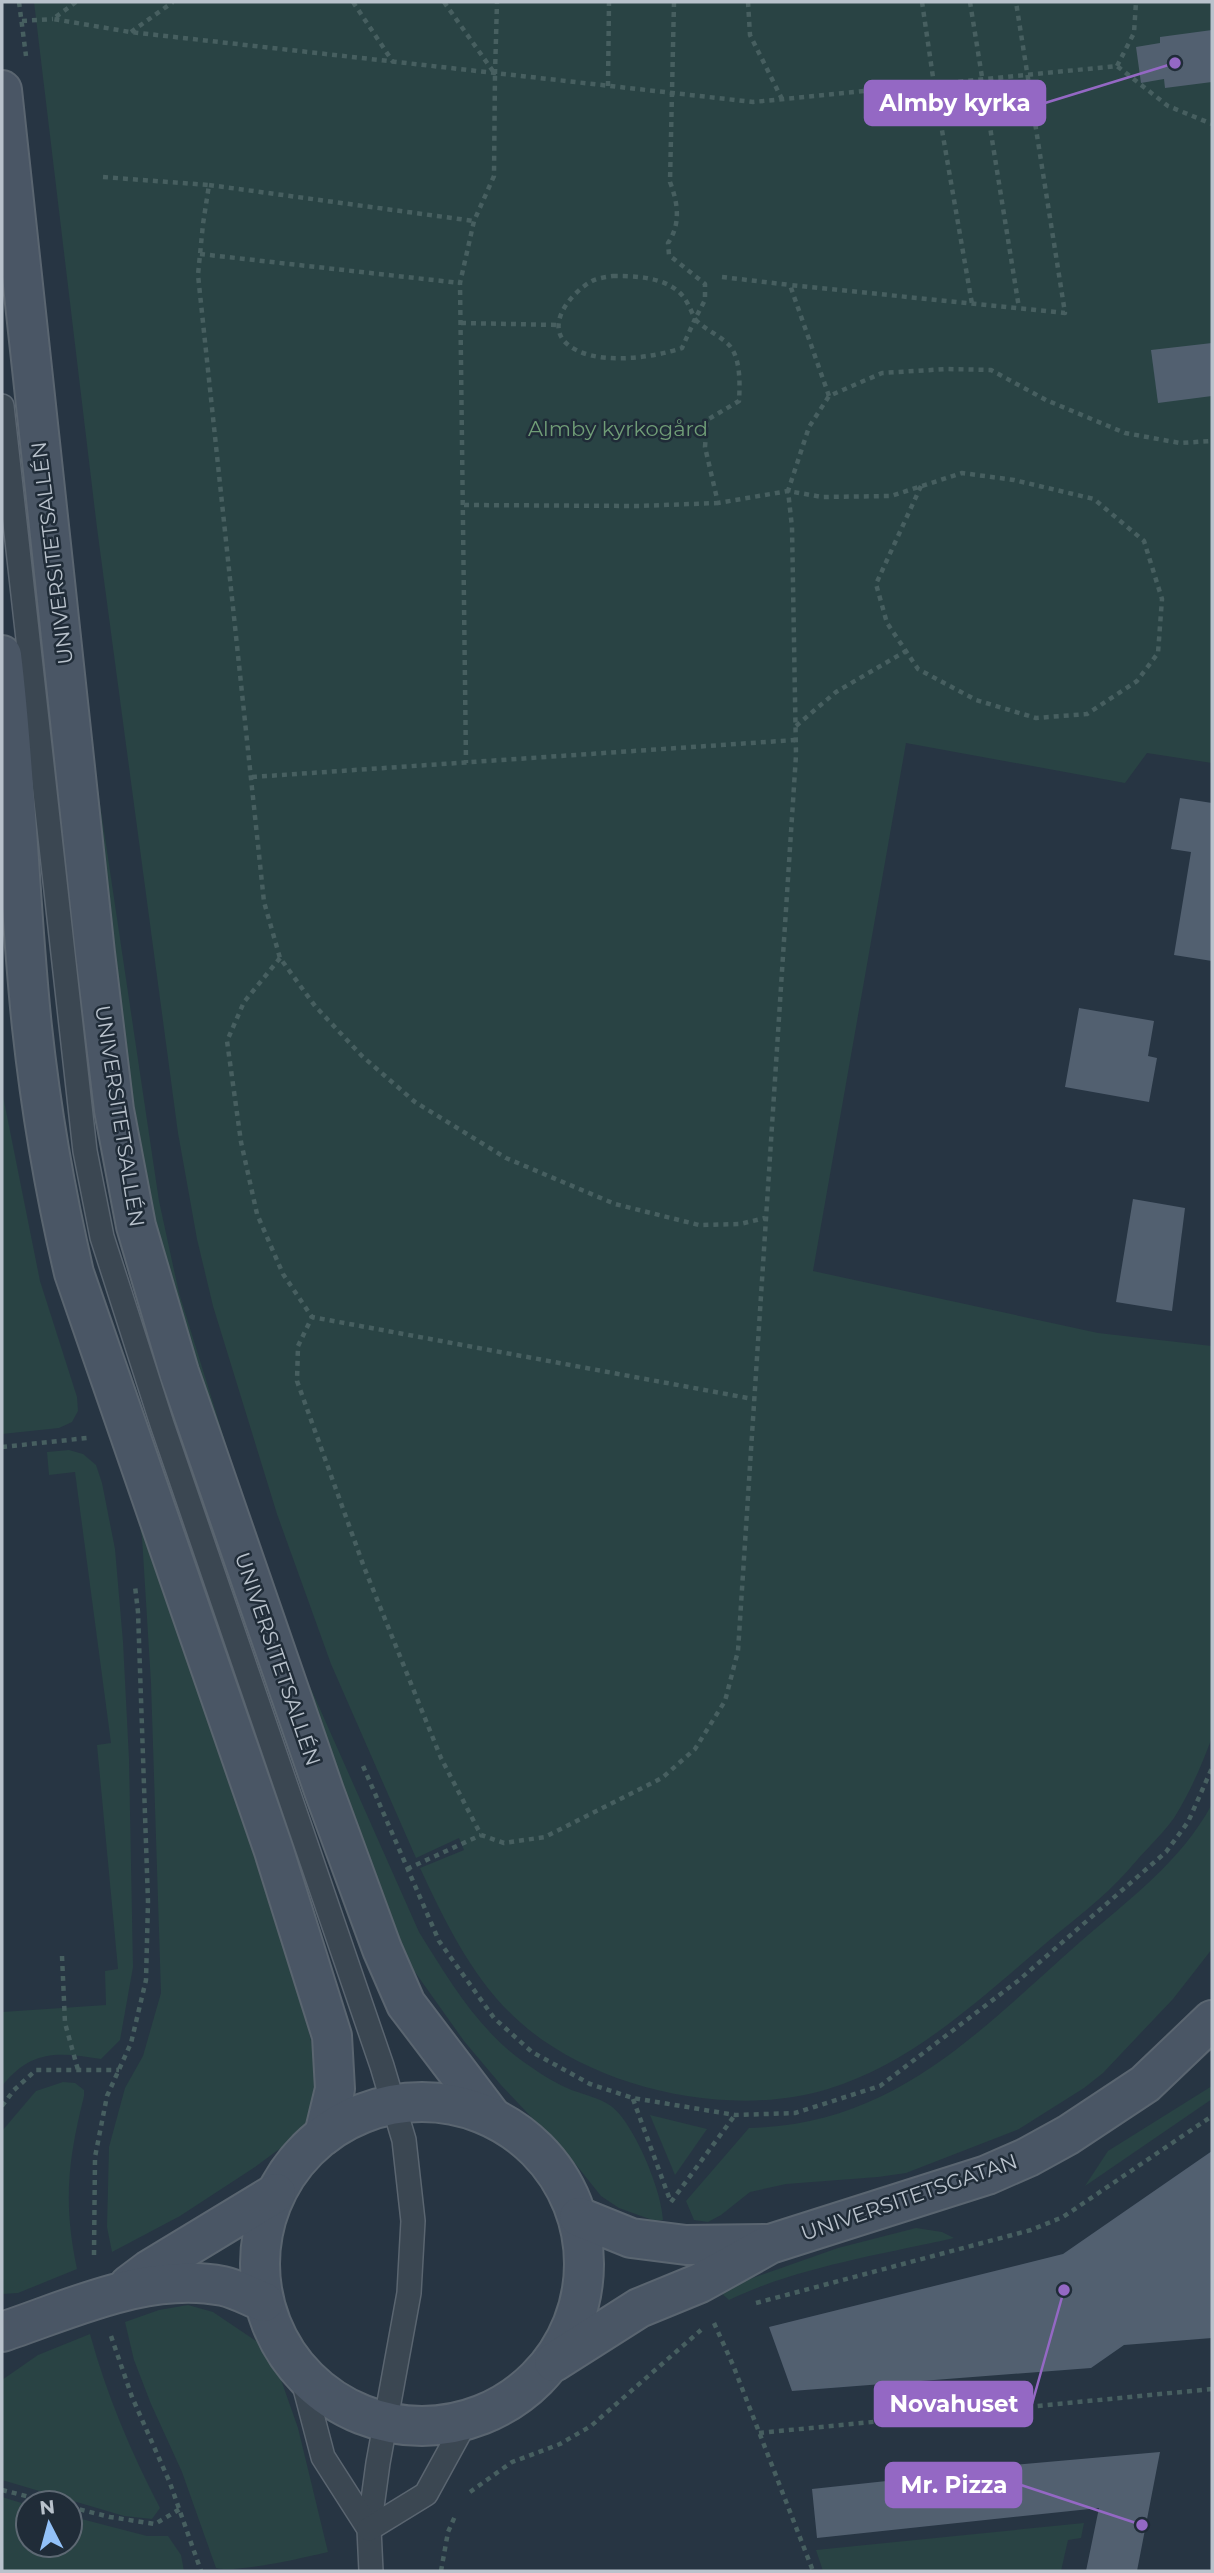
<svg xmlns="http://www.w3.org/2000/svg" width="1214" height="2573" viewBox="0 0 1214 2573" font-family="Montserrat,sans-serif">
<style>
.green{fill:#294344}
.building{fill:#526070}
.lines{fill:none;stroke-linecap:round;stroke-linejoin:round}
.lane-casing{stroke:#5a6570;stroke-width:26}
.secondary-casing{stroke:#5a6570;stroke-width:42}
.path{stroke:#475f60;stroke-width:4.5;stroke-dasharray:5 5;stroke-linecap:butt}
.lane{stroke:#3b4752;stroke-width:23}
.secondary{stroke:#4a5665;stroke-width:38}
.labels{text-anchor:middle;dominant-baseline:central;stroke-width:5;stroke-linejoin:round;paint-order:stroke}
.park-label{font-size:21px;fill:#709d77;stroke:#202c38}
.street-label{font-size:21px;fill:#b9c2cc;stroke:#202c38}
.leader{fill:none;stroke:#9468c4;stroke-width:2.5}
.callout-dot{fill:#9468c4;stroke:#202c38;stroke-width:2.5}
.callout{fill:#9468c4;stroke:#9468c4;stroke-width:2.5}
.callout-label{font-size:23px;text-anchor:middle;font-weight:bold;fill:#fff}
</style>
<rect width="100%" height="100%" fill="#273543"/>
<!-- green -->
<g class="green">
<path d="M34 2H1212V763L1147 753 1125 783 906 743 813 1271 1098 1333 1212 1346V1737C1202 1765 1190 1792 1174 1818 1167 1828 1158 1837 1150 1846 1139 1857 1129 1870 1118 1881 1094 1906 1064 1927 1038 1950 974 2004 910 2064 828 2089 734 2118 604 2091 528 2029 477 1988 447 1926 420 1868L464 1850 459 1838 416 1858 331 1664 277 1514 213 1306 197 1239 178 1133 97 528Z"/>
<path d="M72 568 96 777 159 1201 179 1293 246 1509 296 1655 419 1932C447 1977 477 2028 521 2060 535 2070 551 2081 567 2088 580 2094 599 2097 611 2106 634 2123 662 2191 663 2220L655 2221 619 2208 601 2196 573 2161 501 2085 464 2041 400 1951 144 1227Z"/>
<polygon points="2,1091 40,1281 77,1397 78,1411 72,1422 59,1428 2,1434"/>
<path d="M69 1450 83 1454 96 1465 102 1483 115 1549 123 1642 129 1759 133 1967 120 2040 101 2059C59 2052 31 2049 2 2086V2012L106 2005 105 1971 118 1969 97 1745 111 1743 75 1472 49 1475 47 1452Z"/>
<polygon points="144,1507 301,2000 315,2057 322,2096 309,2127 255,2167 180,2216 112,2252 107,2227 109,2147 125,2088 143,2056 161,1993 151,1683 142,1537 137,1513"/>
<path d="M1212 1804V1949L1173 1999 1136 2038 1103 2073 1084 2088 1019 2129 906 2173 878 2177 786 2184 750 2192 721 2215 708 2222 694 2220 686 2201 749 2128C895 2125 979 2031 1080 1942 1128 1900 1181 1862 1212 1804Z"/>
<path d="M63 2082 75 2083 84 2090V2096C68 2160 63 2203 77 2269L18 2293 2 2294V2131L36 2091Z"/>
<polygon points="1212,2086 1212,2099 1085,2186 1108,2151"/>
<polygon points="650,2115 707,2129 675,2175"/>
<path d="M916 2228 942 2232 954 2238C879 2255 798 2267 729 2300L720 2292 741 2282 838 2248Z"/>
<path d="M188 2305 213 2312 262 2345 279 2374 298 2428 328 2552C303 2558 237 2573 216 2568L182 2472 151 2404 134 2360 125 2322 159 2310Z"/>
<path d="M90 2334C107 2396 131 2452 160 2508L152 2519 124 2516 2 2480V2380L38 2355Z"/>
<polygon points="2,2497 28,2505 28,2545 70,2545 70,2516 147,2536 168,2536 181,2555 184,2571 2,2571"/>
<polygon points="1084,2523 1081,2538 1068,2540 1061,2571 823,2571 816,2550"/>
</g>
<!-- building -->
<g class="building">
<polygon points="1212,30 1212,82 1165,88 1164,79 1141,83 1136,47 1160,43 1160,37"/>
<polygon points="1212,343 1212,396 1158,403 1151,350"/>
<polygon points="1180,798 1212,803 1212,961 1174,955 1191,852 1171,849"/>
<polygon points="1079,1008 1154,1021 1148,1056 1157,1058 1149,1102 1065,1087"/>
<polygon points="1133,1199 1185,1208 1172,1311 1116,1302"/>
<polygon points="1212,2151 1212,2338 1124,2345 1091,2368 792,2391 769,2327 1063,2254"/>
<polygon points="1160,2452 1137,2571 1086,2571 1099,2508 817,2538 812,2489 980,2471 980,2468"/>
</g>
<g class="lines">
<!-- lane casing -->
<g class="lane-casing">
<g id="lane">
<polyline points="2,406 85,1151 102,1237 162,1424 382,2066 404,2140 413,2221 409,2293 378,2463 369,2529"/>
<polyline points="301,2373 323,2457 369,2529 371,2571"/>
<polyline points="369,2529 426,2494 466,2421"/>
</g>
</g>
<!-- secondary casing -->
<g class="secondary-casing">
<g id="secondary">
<polyline points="2,90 95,953 114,1110 136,1226 179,1372 324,1791 382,1949 406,2004 491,2116"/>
<path d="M2 655C17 779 19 903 32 1027 41 1110 55 1192 74 1273L274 1851 332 2036 335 2089 324 2135"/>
<circle cx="422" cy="2264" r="162"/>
<polyline points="579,2217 631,2238 686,2245 765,2244"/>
<polyline points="129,2285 149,2270 276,2193"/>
<path d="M2 2332C71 2309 149 2271 223 2286 237 2289 251 2297 264 2302"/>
<polyline points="554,2362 639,2308 700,2283 770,2244 987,2175 1028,2157 1068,2135 1145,2084 1212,2020"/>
</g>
</g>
<!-- path -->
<g class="path">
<polyline points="19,2 26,56"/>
<polyline points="76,2 53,19 130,32 753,102 1117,66 1168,106 1212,124"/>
<polyline points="353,2 393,62"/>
<polyline points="444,2 495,74 494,176 474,221 460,283 466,763"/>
<path d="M674 2 670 182C678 203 681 224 668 243L669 255 705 284V300L695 319C704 329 717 334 727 343 741 355 740 384 739 401L707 420 705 447 718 503 788 491 792 527 796 755 738 1651 725 1701 695 1749 662 1778 545 1837 504 1843 481 1835 441 1758 364 1567 297 1381 298 1346 312 1317 753 1399"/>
<polyline points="748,2 750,35 782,99"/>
<polyline points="922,2 934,84 972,304"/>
<polyline points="970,2 1019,308"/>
<polyline points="22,21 53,19"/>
<polyline points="131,32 173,2"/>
<polyline points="1117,66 1134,33 1136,2"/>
<polyline points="495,74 497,2"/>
<polyline points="608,86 609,2"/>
<polyline points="103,177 209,185 203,224 198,275 264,902 280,958 315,1006 362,1056 415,1102 506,1158 615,1204 699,1225 740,1224 765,1218"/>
<polyline points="209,185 474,221"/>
<polyline points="200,254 460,283"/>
<path d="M613 276C637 276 670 277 685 299 689 305 692 313 695 319L682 348C652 358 592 367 566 343 545 323 573 291 592 281 598 278 606 277 613 276Z"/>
<polyline points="722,277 790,285"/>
<polyline points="461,323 559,325"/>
<polyline points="829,396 790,285 1065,313 1016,2"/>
<polyline points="921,486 876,584 887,623 918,669 976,700 1036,718 1087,714 1137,681 1158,653 1162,599 1144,541 1094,499 1014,480 962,473 891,496 822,497 788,491 809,427 829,396 882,373 947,369 991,370 1046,400 1125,433 1180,443 1212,441"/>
<polyline points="464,505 639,506 718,503"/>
<polyline points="796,726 836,692 906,651"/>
<polyline points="252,777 795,740"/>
<polyline points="280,958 244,1002 227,1041 241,1142 257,1214 283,1274 312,1317"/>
<polyline points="2,1447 87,1438"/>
<polyline points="363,1766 439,1941 494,2018 532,2052 590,2084 633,2098 735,2115 795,2113 880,2086 1019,1980 1166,1852 1188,1822 1212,1768"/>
<polyline points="407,1869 481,1835"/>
<polyline points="62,1956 65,2023 78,2070"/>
<polyline points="633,2099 670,2200"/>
<polyline points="2,2106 14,2090 36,2070 119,2070"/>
<polyline points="671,2202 735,2115"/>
<polyline points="94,2255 95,2157 107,2096 131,2043 146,1980 148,1902 138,1612 135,1586"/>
<polyline points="756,2303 1031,2230 1063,2217 1212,2116"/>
<polyline points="714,2323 733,2365 813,2571"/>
<polyline points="111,2336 132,2397 170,2483 201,2571"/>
<polyline points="759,2433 1212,2389"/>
<polyline points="2,2490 54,2503"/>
<polyline points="470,2492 512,2462 560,2444 591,2426 701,2330"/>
<polyline points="70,2507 110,2517 155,2524 180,2509"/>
<polyline points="441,2571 448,2532 456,2514"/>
</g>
<!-- lane -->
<use href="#lane" class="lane"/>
<!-- secondary -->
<use href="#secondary" class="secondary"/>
</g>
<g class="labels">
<!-- park labels -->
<g class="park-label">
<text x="618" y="428">Almby kyrkogård</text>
</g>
<!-- street labels -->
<g class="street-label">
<text transform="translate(52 553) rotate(-97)">UNIVERSITETSALLÉN</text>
<text transform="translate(120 1116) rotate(81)">UNIVERSITETSALLÉN</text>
<text transform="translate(278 1659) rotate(71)">UNIVERSITETSALLÉN</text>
<text transform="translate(909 2197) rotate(-19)">UNIVERSITETSGATAN</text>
</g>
</g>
<!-- callouts -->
<path class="leader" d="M1175 63L1045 103M1064 2290L1032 2404M1142 2525L1021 2485"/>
<g class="callout-dot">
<circle cx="1175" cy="63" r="7"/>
<circle cx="1064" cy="2290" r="7"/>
<circle cx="1142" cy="2525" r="7"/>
</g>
<g class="callout">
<rect x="865" y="81" width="180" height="44" rx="7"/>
<rect x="875" y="2382" width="157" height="44" rx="7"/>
<rect x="886" y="2463" width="135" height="44" rx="7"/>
</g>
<g class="callout-label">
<text x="955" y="111">Almby kyrka</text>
<text x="954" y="2412">Novahuset</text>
<text x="954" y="2493">Mr. Pizza</text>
</g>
<!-- border -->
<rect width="1214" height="2573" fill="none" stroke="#b9c2cc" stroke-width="7"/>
<!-- north arrow -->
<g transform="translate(49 2524) rotate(354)"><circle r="33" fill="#202c38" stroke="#5d6873" stroke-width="2"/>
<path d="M0-5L12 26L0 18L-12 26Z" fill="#92c1f8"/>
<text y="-10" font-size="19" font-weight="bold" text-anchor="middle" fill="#b9c2cc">N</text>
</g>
</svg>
